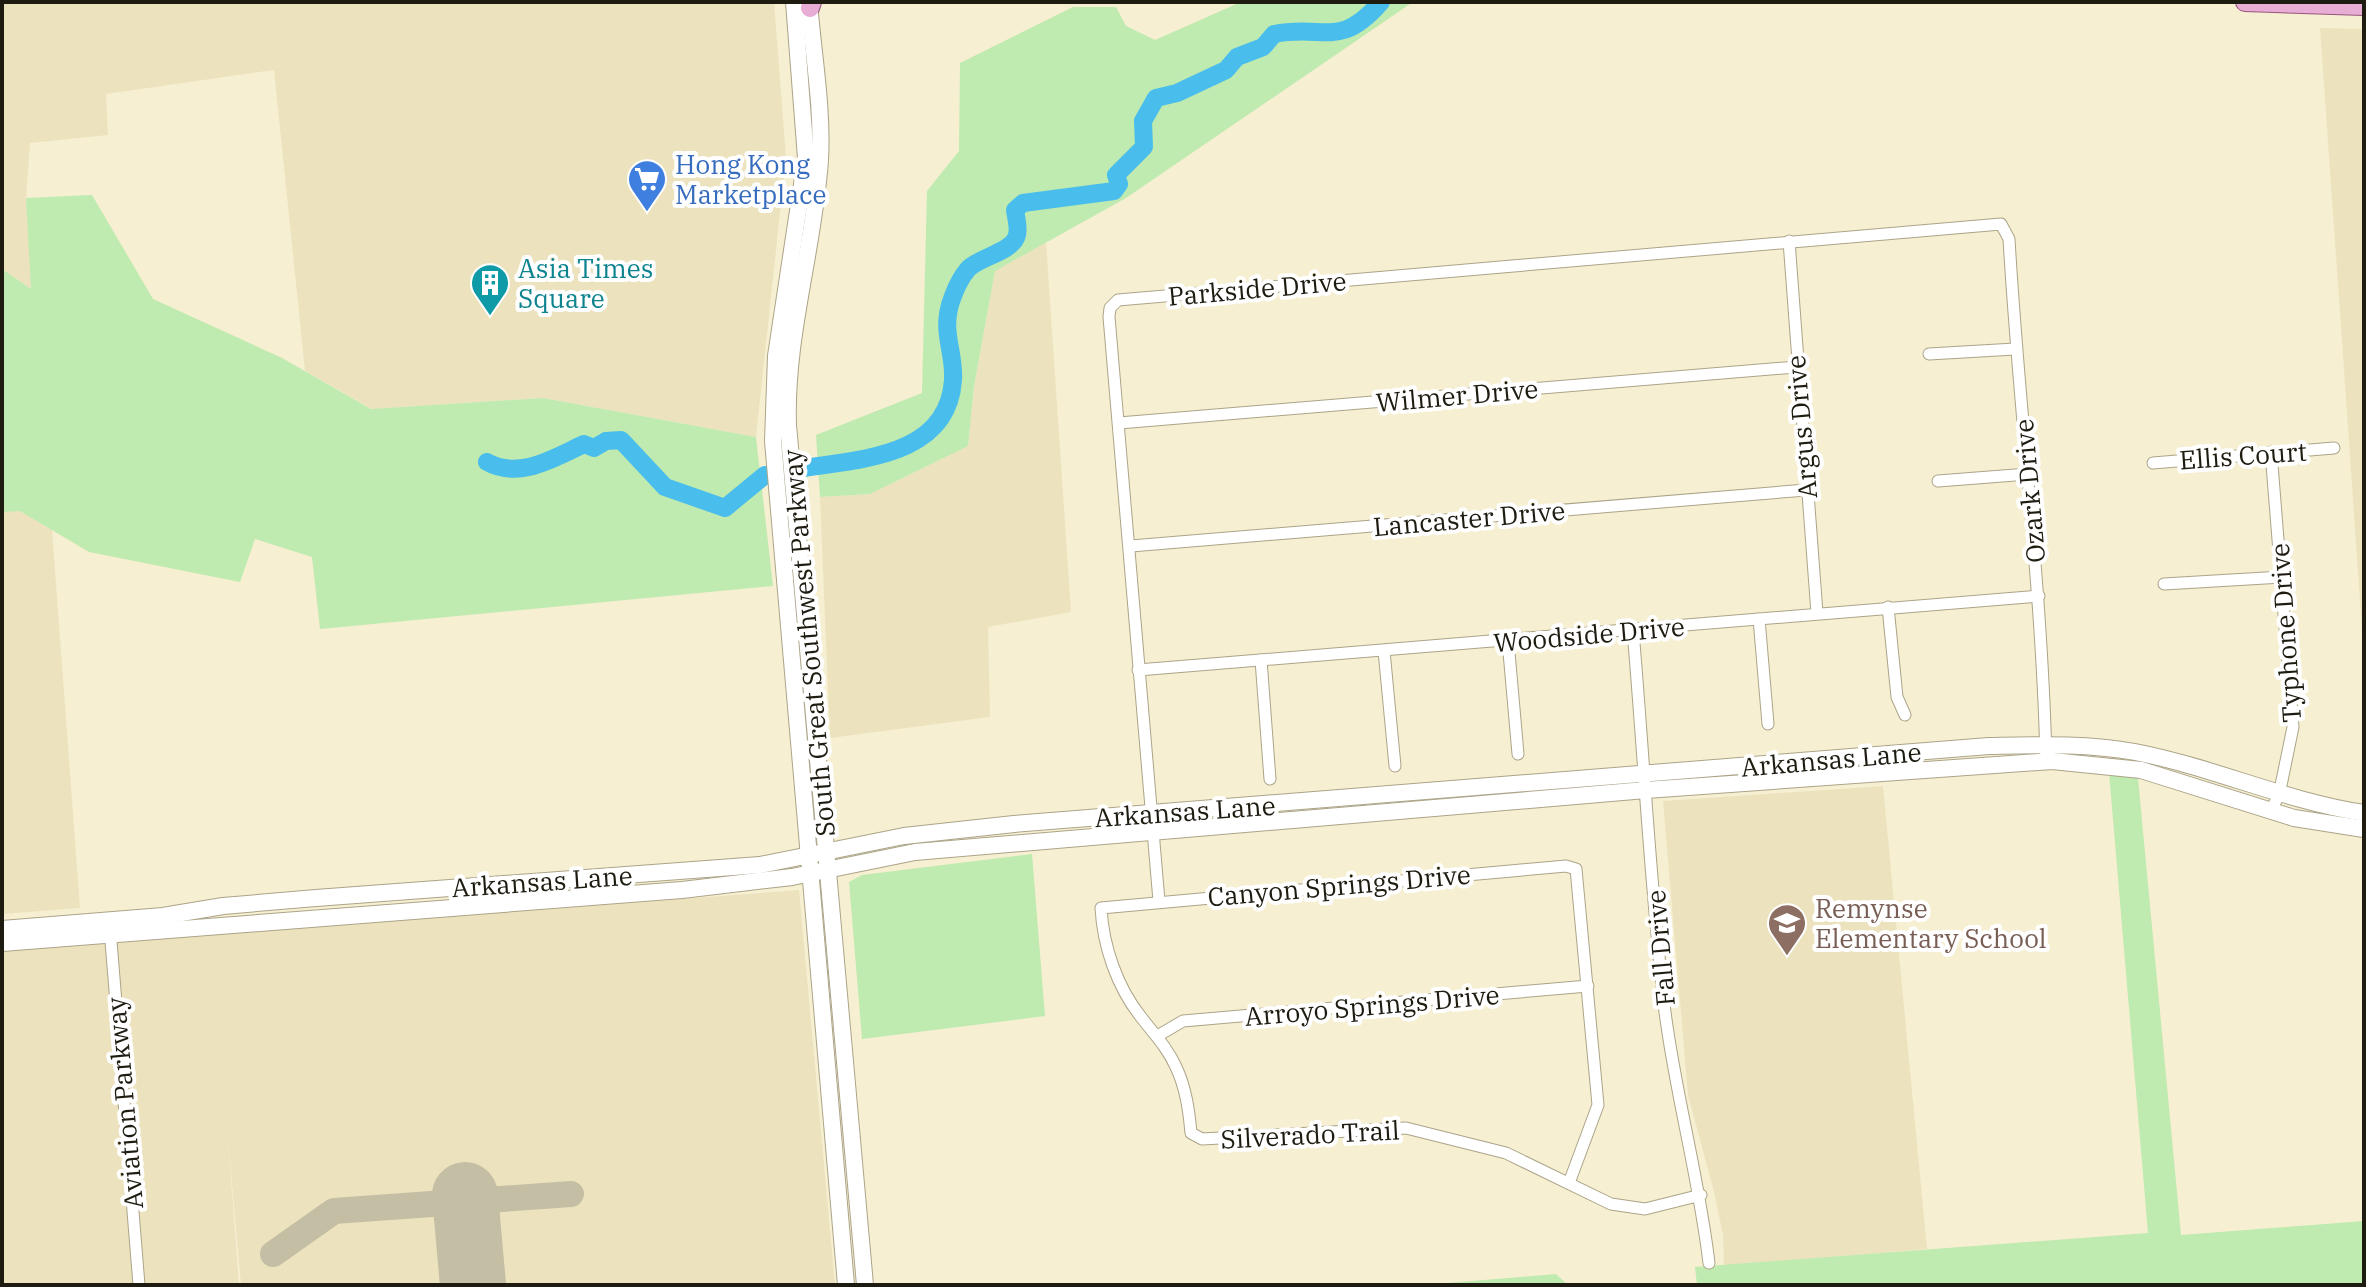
<svg xmlns="http://www.w3.org/2000/svg" width="2366" height="1287" viewBox="0 0 2366 1287" font-family="'IBM Plex Serif',serif">
<style>
.built{fill:#ece3be}
.green{fill:#bfeab0}
.lines{fill:none;stroke-linecap:round;stroke-linejoin:round}
.river{stroke:#49bdec;stroke-width:18}
.taxiway{stroke:#c4bea4;stroke-width:26}
.runway{stroke:#c4bea4;stroke-width:66}
.street-casing{stroke:#aca489;stroke-width:13}
.secondary-casing{stroke:#aca489;stroke-width:18}
.primary-casing{stroke:#97567e;stroke-width:20}
.street{stroke:#fff;stroke-width:11}
.secondary{stroke:#fff;stroke-width:16}
.primary{stroke:#e8add5;stroke-width:18}
.labels{text-anchor:middle;dominant-baseline:central;stroke-width:8;stroke-linejoin:round;paint-order:stroke}
.shop-label{font-size:26px;fill:#366cbe;stroke:#fff;text-anchor:start}
.culture-label{font-size:26px;fill:#0d838f;stroke:#fff;text-anchor:start}
.street-label{font-size:26px;fill:#1e1b11;stroke:#fff}
.education-label{font-size:26px;fill:#785e54;stroke:#fff;text-anchor:start}
</style>
<rect width="100%" height="100%" fill="#f6efd1"/>
<!-- built -->
<g class="built">
<polygon points="2,2 774,2 786,157 756,437 543,398 372,409 305,371 274,70 106,94 108,135 30,143 26,198 32,290 2,269"/>
<polygon points="2320,28 2364,29 2364,659 2345,384"/>
<polygon points="1046,242 1071,612 988,627 990,717 830,738 820,497 870,494 968,446 974,386 995,271"/>
<polygon points="20,510 52,530 80,908 2,914 2,512"/>
<polygon points="1883,786 1927,1249 1724,1266 1723,1235 1714,1192 1688,1095 1663,801"/>
<polygon points="799,890 835,1285 241,1285 228,1139 239,1285 2,1285 2,951"/>
</g>
<!-- green -->
<g class="green">
<polygon points="1241,2 1410,4 1126,198 995,271 974,386 968,446 870,494 820,497 816,435 922,393 927,191 959,151 960,63 1073,7 1116,7 1126,26 1155,40"/>
<polygon points="92,195 153,299 282,358 371,409 543,398 756,437 773,586 320,629 312,557 255,539 240,582 89,552 20,511 2,512 2,269 31,289 26,198"/>
<polygon points="2109,772 2138,778 2181,1235 2364,1221 2364,1285 1697,1285 1695,1267 2148,1233"/>
<polygon points="1032,854 1045,1016 862,1039 849,882 862,875"/>
<polygon points="1556,1274 1568,1285 1424,1285"/>
</g>
<g class="lines">
<!-- river -->
<g class="river">
<path d="M487 462C519 480 554 458 584 444L594 448 606 441 621 440 665 487 725 508 765 475"/>
<path d="M798 469C857 459 948 458 953 380 955 350 939 331 953 296 956 288 962 276 968 269 979 257 1013 252 1017 235 1019 228 1016 217 1015 210L1023 203 1114 191 1119 184 1116 175 1144 147 1143 121 1156 98 1177 93 1226 70 1237 57 1263 47 1274 34C1325 24 1339 50 1381 2"/>
</g>
<!-- taxiway -->
<polyline class="taxiway" points="273,1254 334,1211 571,1194"/>
<!-- runway -->
<polyline class="runway" points="465,1195 473,1285"/>
<!-- street casing -->
<g class="street-casing">
<g id="street">
<polyline points="1789,241 1817,613"/>
<polyline points="1929,354 2015,349"/>
<polyline points="1119,423 1796,367"/>
<polyline points="2153,463 2334,448"/>
<polyline points="1938,481 2028,474"/>
<polyline points="1131,546 1806,490"/>
<polyline points="2164,584 2282,577"/>
<polyline points="1888,607 1897,697 1905,715"/>
<polyline points="1759,619 1768,724"/>
<path d="M1633 631C1644 758 1650 886 1665 1012 1676 1097 1699 1178 1709 1263"/>
<polyline points="1508,641 1518,754"/>
<polyline points="1384,651 1395,766"/>
<polyline points="1261,660 1270,779"/>
<polyline points="1138,670 2039,596"/>
<polyline points="2271,810 2279,795 2293,727 2271,452"/>
<path d="M1159 901 1109 317 1110 308 1118 300 2001 224 2009 239C2019 413 2042 586 2046 761"/>
<polyline points="110,929 139,1285"/>
<polyline points="1159,1035 1183,1021 1588,986"/>
<path d="M1569 1183 1598 1105 1576 869 1566 866 1101 908C1103 946 1117 987 1141 1017 1154 1034 1167 1047 1176 1067 1186 1088 1189 1111 1191 1133L1202 1139 1406 1128 1506 1153 1611 1204 1645 1209 1701 1195"/>
</g>
</g>
<!-- secondary casing -->
<g class="secondary-casing">
<g id="secondary">
<polyline points="794,2 806,158 776,356 773,441 846,1285"/>
<path d="M809 2C813 54 823 108 820 160 814 249 785 336 788 425L865 1285"/>
<path d="M2 929 163 916 223 906 316 898 760 865 904 836 1014 824 1989 746C2037 745 2087 743 2135 752 2213 767 2285 801 2364 813"/>
<polyline points="2,943 682,890 792,877 915,852 1646,790 2052,761 2141,770 2294,818 2364,829"/>
</g>
</g>
<!-- primary casing -->
<g class="primary-casing">
<g id="primary">
<polyline points="2245,2 2364,6"/>
<polyline points="810,8 812,2"/>
</g>
</g>
<!-- street -->
<use href="#street" class="street"/>
<!-- secondary -->
<use href="#secondary" class="secondary"/>
<!-- primary -->
<use href="#primary" class="primary"/>
</g>
<!-- icons -->
<defs>
<g id="supermarket-pin" transform="scale(2)"><path d="M0 17L-7.5 6A9.5 9.5 0 1 1 7.5 6Z" fill="#3f7fe0" stroke="#fff"/><path d="M-6-5.5h2.5l.6 2H6L4.5 2H-2.5L-4.4-4H-6ZM-1.5 3.2a1.3 1.3 0 1 0 .1 0ZM3 3.2a1.3 1.3 0 1 0 .1 0Z" fill="#fff"/></g>
<g id="building-pin" transform="scale(2)"><path d="M0 17L-7.5 6A9.5 9.5 0 1 1 7.5 6Z" fill="#0f9aa8" stroke="#fff"/><path d="M-4-6H4V6H1V3H-1V6H-4ZM-2.5-4.3h1.7v1.8h-1.7ZM.8-4.3h1.7v1.8H.8ZM-2.5-1h1.7V.8h-1.7ZM.8-1h1.7V.8H.8Z" fill="#fff"/></g>
<g id="school-pin" transform="scale(2)"><path d="M0 17L-7.5 6A9.5 9.5 0 1 1 7.5 6Z" fill="#8d6e63" stroke="#fff"/><path d="M0-5L7-2L0 1L-7-2ZM-4 1L0 2.5L4 1V4Q0 6-4 4Z" fill="#fff"/></g>
</defs>
<g fill-rule="evenodd">
<use href="#supermarket-pin" x="647" y="179"/>
<use href="#building-pin" x="490" y="283"/>
<use href="#school-pin" x="1787" y="923"/>
</g>
<g class="labels">
<!-- shop labels -->
<g class="shop-label">
<text x="675" y="164">Hong Kong<tspan x="675" dy="30">Marketplace</tspan></text>
</g>
<!-- culture labels -->
<g class="culture-label">
<text x="518" y="268">Asia Times<tspan x="518" dy="30">Square</tspan></text>
</g>
<!-- street labels -->
<g class="street-label">
<text transform="translate(1257 288) rotate(-5)">Parkside Drive</text>
<text transform="translate(1457 395) rotate(-5)">Wilmer Drive</text>
<text transform="translate(1801 427) rotate(-95)">Argus Drive</text>
<text transform="translate(2243 455) rotate(-4)">Ellis Court</text>
<text transform="translate(2029 491) rotate(-95)">Ozark Drive</text>
<text transform="translate(1469 518) rotate(-5)">Lancaster Drive</text>
<text transform="translate(2285 633) rotate(-94)">Typhone Drive</text>
<text transform="translate(1589 634) rotate(-5)">Woodside Drive</text>
<text transform="translate(808 643) rotate(-95)">South Great Southwest Parkway</text>
<text transform="translate(1831 759) rotate(-5)">Arkansas Lane</text>
<text transform="translate(1185 811) rotate(-4)">Arkansas Lane</text>
<text transform="translate(542 881) rotate(-4)">Arkansas Lane</text>
<text transform="translate(1339 885) rotate(-5)">Canyon Springs Drive</text>
<text transform="translate(1660 948) rotate(-95)">Fall Drive</text>
<text transform="translate(1372 1005) rotate(-5)">Arroyo Springs Drive</text>
<text transform="translate(124 1103) rotate(-95)">Aviation Parkway</text>
<text transform="translate(1310 1134) rotate(-3)">Silverado Trail</text>
</g>
<!-- education labels -->
<g class="education-label">
<text x="1815" y="908">Remynse<tspan x="1815" dy="30">Elementary School</tspan></text>
</g>
</g>
<!-- border -->
<rect width="2366" height="1287" fill="none" stroke="#1e1b11" stroke-width="8"/>
</svg>
